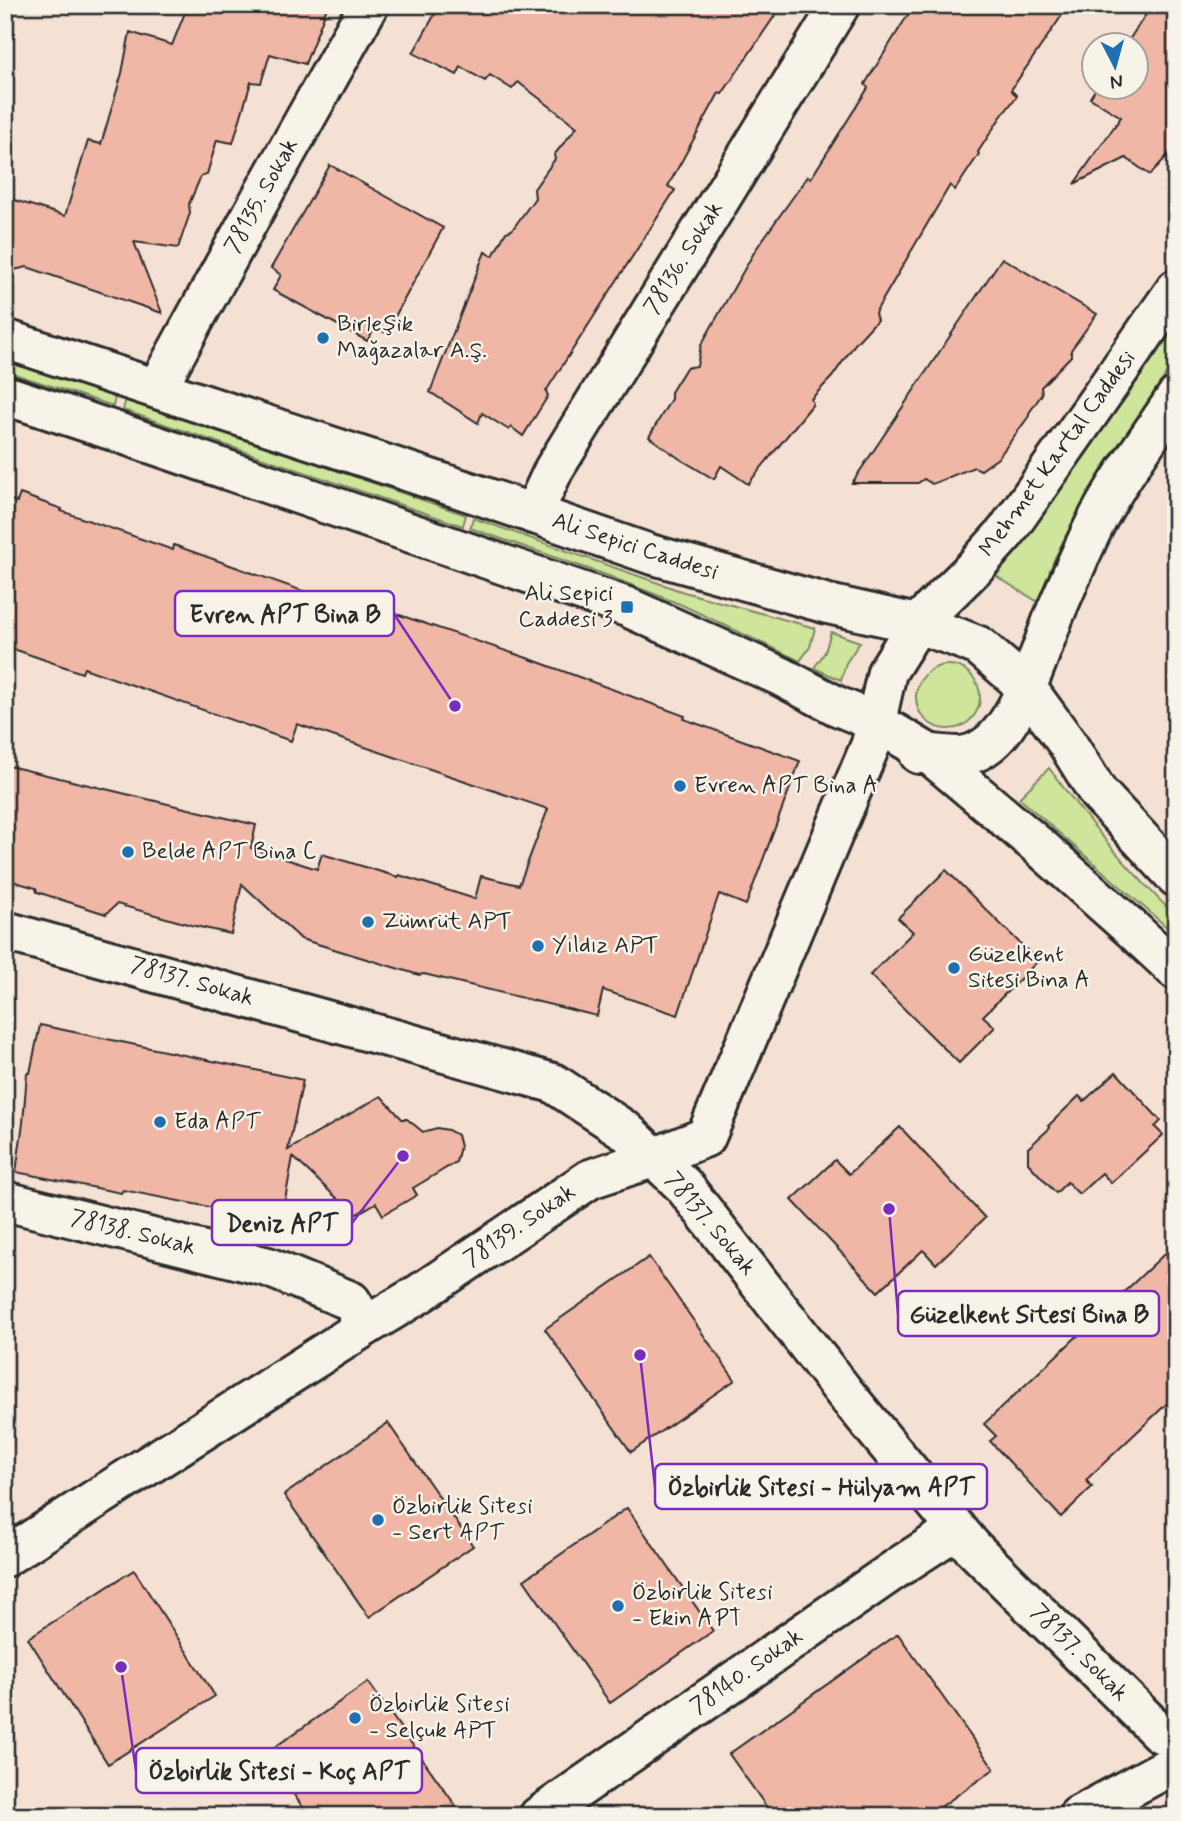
<svg xmlns="http://www.w3.org/2000/svg" width="1181" height="1821" viewBox="0 0 1181 1821" font-family="Mynerve,sans-serif">
<style>
.green{fill:#cee59b;stroke:#7c8863;stroke-width:2}
.building{fill:#f0b7a7;stroke:#2b2b2b;stroke-width:2}
.lines{fill:none;stroke-linecap:round;stroke-linejoin:round}
.street-casing{stroke:#2b2b2b;stroke-width:44}
.secondary-casing{stroke:#2b2b2b;stroke-width:44}
.street{stroke:#f7f3e8;stroke-width:38}
.secondary{stroke:#f7f3e8;stroke-width:38}
.poi-dot{fill:#1f6fb2;stroke:#f7f3e8;stroke-width:2.5}
.labels{text-anchor:middle;dominant-baseline:central;stroke-width:5;stroke-linejoin:round;paint-order:stroke}
.street-label{font-size:23px;fill:#2b2b2b;stroke:#f7f3e8}
.poi-label{font-size:23px;fill:#2b2b2b;stroke:#f7f3e8;text-anchor:start}
.leader{fill:none;stroke:#7b2cbf;stroke-width:2.5}
.callout-dot{fill:#7b2cbf;stroke:#f7f3e8;stroke-width:2.5}
.callout{fill:#f7f3e8;stroke:#7b2cbf;stroke-width:2.5}
.callout-label{font-size:24px;text-anchor:middle;font-weight:bold;fill:#2b2b2b}
</style>
<rect width="100%" height="100%" fill="#f5e1d4"/>
<filter id="ink" filterUnits="userSpaceOnUse"><feTurbulence type="fractalNoise" baseFrequency=".0143" numOctaves="2"/><feDisplacementMap in="SourceGraphic" scale="14" xChannelSelector="R" yChannelSelector="G"/><feConvolveMatrix kernelMatrix="1 2 1 2 8 2 1 2 1" color-interpolation-filters="sRGB"/></filter>
<g filter="url(#ink)">
<!-- green -->
<g class="green">
<polygon points="1176,324 1176,359 1092,488 1075,518 1054,560 1038,602 996,576 1020,547"/>
<polygon points="5,358 116,394 113,406 5,371"/>
<polygon points="126,398 466,515 463,526 123,410"/>
<polygon points="473,518 684,592 815,628 810,647 800,661 682,605 606,575 470,528"/>
<polygon points="831,632 860,642 846,663 841,680 814,668 825,652"/>
<circle cx="948" cy="697" r="32"/>
<path d="M1049 768C1087 820 1129 871 1176 916V924L1170 930 1019 798Z"/>
</g>
<!-- building -->
<g class="building">
<polygon points="188,5 328,5 305,64 270,54 261,83 251,82 233,143 217,140 207,174 201,176 189,204 190,213 178,248 134,242 162,313 27,267 5,272 5,197 65,216 88,141 101,144 122,73 130,32 172,45"/>
<polygon points="440,5 782,5 722,94 719,93 668,186 675,190 546,391 548,396 523,436 511,427 509,430 482,413 478,423 430,392 485,252 493,256 506,232 512,230 535,198 534,189 555,159 554,155 577,127 518,82 512,89 490,75 485,81 461,67 457,75 413,53"/>
<polygon points="914,5 1069,5 1011,90 1017,96 1000,118 978,152 979,154 955,190 950,185 875,313 877,320 855,344 832,377 811,399 813,404 748,484 721,466 714,479 680,459 649,437 671,399 671,392 686,368 697,366 701,345 756,249 808,176 811,178 868,88 865,84"/>
<polygon points="1152,5 1176,5 1176,146 1150,175 1126,158 1074,184 1121,117 1090,98 1096,88 1136,88 1136,46 1125,46"/>
<polygon points="330,165 443,228 386,333 376,327 367,341 273,290 281,275 271,268"/>
<polygon points="1002,258 1097,314 1071,350 1071,356 1041,387 1042,394 1029,413 1029,416 998,458 981,470 974,467 932,484 924,479 918,483 852,483"/>
<polygon points="20,494 62,509 61,511 173,550 174,545 370,615 373,606 530,659 685,716 684,719 800,761 746,905 719,894 678,1015 603,990 597,1016 424,974 419,975 301,939 242,884 231,934 191,925 117,904 106,914 37,892 36,888 5,879 5,765 256,825 251,848 317,869 322,854 398,877 399,875 475,899 481,876 519,885 548,809 297,724 291,741 84,668 82,673 5,646 5,498 17,502"/>
<polygon points="946,870 1038,961 983,1016 995,1027 959,1063 870,975 913,932 898,918"/>
<polygon points="40,1025 303,1080 288,1150 381,1096 402,1119 407,1119 423,1132 437,1128 448,1130 457,1135 460,1147 456,1162 413,1188 417,1195 383,1215 376,1203 355,1215 293,1157 281,1221 123,1190 121,1193 16,1172 23,1123 27,1073 30,1073"/>
<polygon points="1116,1072 1161,1121 1155,1127 1163,1135 1111,1183 1102,1173 1079,1194 1067,1182 1056,1193 1028,1163 1028,1148 1050,1128 1048,1126 1079,1096 1084,1101"/>
<polygon points="900,1127 985,1218 936,1264 923,1250 878,1292 792,1200 835,1160 849,1174"/>
<polygon points="1176,1243 1176,1395 1086,1480 1092,1487 1061,1517 990,1441 996,1436 984,1424"/>
<polygon points="649,1257 735,1380 631,1452 545,1329"/>
<polygon points="388,1423 473,1546 369,1617 284,1495"/>
<polygon points="627,1508 713,1631 610,1703 524,1580"/>
<polygon points="134,1570 215,1696 108,1764 28,1638"/>
<polygon points="898,1634 994,1769 928,1816 773,1816 729,1754"/>
<polygon points="368,1682 463,1816 309,1816 265,1754"/>
</g>
<g class="lines">
<!-- street casing -->
<g class="street-casing">
<g id="street">
<polyline points="157,388 272,178 369,5"/>
<polyline points="533,514 554,469 840,5"/>
<polyline points="5,931 553,1083 626,1131 683,1185 844,1392 957,1529 973,1548 1160,1733 1176,1739"/>
<polyline points="5,1201 268,1267 351,1301 366,1326"/>
<polyline points="539,1816 900,1566 957,1529"/>
<polyline points="1078,1816 1176,1763"/>
</g>
</g>
<!-- secondary casing -->
<g class="secondary-casing">
<g id="secondary">
<polyline points="5,339 479,495 650,554 828,604 917,624 956,637 979,646 1026,687 1067,743 1098,793 1176,877"/>
<polyline points="5,395 111,430 627,607 780,676 837,706 876,722 928,753 1041,848 1132,929 1176,970"/>
<path d="M919 754C948 752 963 765 990 743 1021 718 1041 648 1056 611 1068 583 1080 555 1093 528 1116 482 1148 440 1176 397"/>
<polyline points="5,1557 366,1326 419,1294 590,1179 653,1158 706,1137 871,744 887,672 917,624 972,570 1006,532 1176,289"/>
</g>
</g>
<!-- street -->
<use href="#street" class="street"/>
<!-- secondary -->
<use href="#secondary" class="secondary"/>
</g>
</g>
<!-- markers -->
<g class="poi-dot">
<circle cx="323" cy="338" r="7"/>
<rect x="620" y="600" width="14" height="14" rx="3.5"/>
<circle cx="680" cy="786" r="7"/>
<circle cx="128" cy="852" r="7"/>
<circle cx="368" cy="922" r="7"/>
<circle cx="538" cy="946" r="7"/>
<circle cx="954" cy="968" r="7"/>
<circle cx="160" cy="1122" r="7"/>
<circle cx="378" cy="1520" r="7"/>
<circle cx="618" cy="1606" r="7"/>
<circle cx="355" cy="1718" r="7"/>
</g>
<g class="labels">
<!-- street labels -->
<g class="street-label">
<text transform="translate(262 196) rotate(-61)">78135. Sokak</text>
<text transform="translate(684 258) rotate(-58)">78136. Sokak</text>
<text transform="translate(1058 454) rotate(-54)">Mehmet Kartal Caddesi</text>
<text transform="translate(635 547) rotate(18)">Ali Sepici Caddesi</text>
<text transform="translate(192 982) rotate(16)">78137. Sokak</text>
<text transform="translate(710 1224) rotate(50)">78137. Sokak</text>
<text transform="translate(520 1226) rotate(-34)">78139. Sokak</text>
<text transform="translate(133 1233) rotate(14)">78138. Sokak</text>
<text transform="translate(1079 1653) rotate(45)">78137. Sokak</text>
<text transform="translate(747 1672) rotate(-35)">78140. Sokak</text>
</g>
<!-- poi labels -->
<g class="poi-label">
<text x="337" y="325">Birleşik<tspan x="337" dy="26">Mağazalar A.Ş.</tspan></text>
<text x="613" y="594" text-anchor="end">Ali Sepici<tspan x="613" dy="26">Caddesi 3</tspan></text>
<text x="694" y="786">Evren APT Bina A</text>
<text x="142" y="852">Belde APT Bina C</text>
<text x="382" y="922">Zümrüt APT</text>
<text x="552" y="946">Yıldız APT</text>
<text x="968" y="955">Güzelkent<tspan x="968" dy="26">Sitesi Bina A</tspan></text>
<text x="174" y="1122">Eda APT</text>
<text x="392" y="1507">Özbirlik Sitesi<tspan x="392" dy="26">- Sert APT</tspan></text>
<text x="632" y="1593">Özbirlik Sitesi<tspan x="632" dy="26">- Ekin APT</tspan></text>
<text x="369" y="1705">Özbirlik Sitesi<tspan x="369" dy="26">- Selçuk APT</tspan></text>
</g>
</g>
<!-- callouts -->
<path class="leader" d="M455 706L394 614M403 1156L352 1223M889 1209L898 1314M640 1355L655 1487M121 1667L136 1771"/>
<g class="callout-dot">
<circle cx="455" cy="706" r="7"/>
<circle cx="403" cy="1156" r="7"/>
<circle cx="889" cy="1209" r="7"/>
<circle cx="640" cy="1355" r="7"/>
<circle cx="121" cy="1667" r="7"/>
</g>
<g class="callout">
<rect x="175" y="591" width="219" height="45" rx="7"/>
<rect x="212" y="1200" width="140" height="45" rx="7"/>
<rect x="898" y="1291" width="261" height="45" rx="7"/>
<rect x="655" y="1464" width="332" height="45" rx="7"/>
<rect x="136" y="1748" width="286" height="45" rx="7"/>
</g>
<g class="callout-label">
<text x="285" y="622">Evren APT Bina B</text>
<text x="282" y="1231">Deniz APT</text>
<text x="1029" y="1322">Güzelkent Sitesi Bina B</text>
<text x="821" y="1495">Özbirlik Sitesi - Hülyam APT</text>
<text x="279" y="1779">Özbirlik Sitesi - Koç APT</text>
</g>
<!-- margin -->
<rect width="1181" height="1821" fill="none" stroke="#f7f3e8" stroke-width="28"/>
<rect x="14" y="14" width="1153" height="1793" fill="none" stroke="#2b2b2b" stroke-width="2.5" filter="url(#ink)"/>
<!-- north arrow -->
<g transform="translate(1115 66) rotate(174)"><circle r="33" fill="#f7f3e8" stroke="#a5a39c" stroke-width="2"/>
<path d="M0-5L12 26L0 18L-12 26Z" fill="#1f6fb2"/>
<text y="-10" font-size="19" font-weight="bold" text-anchor="middle" fill="#2b2b2b">N</text>
</g>
</svg>
